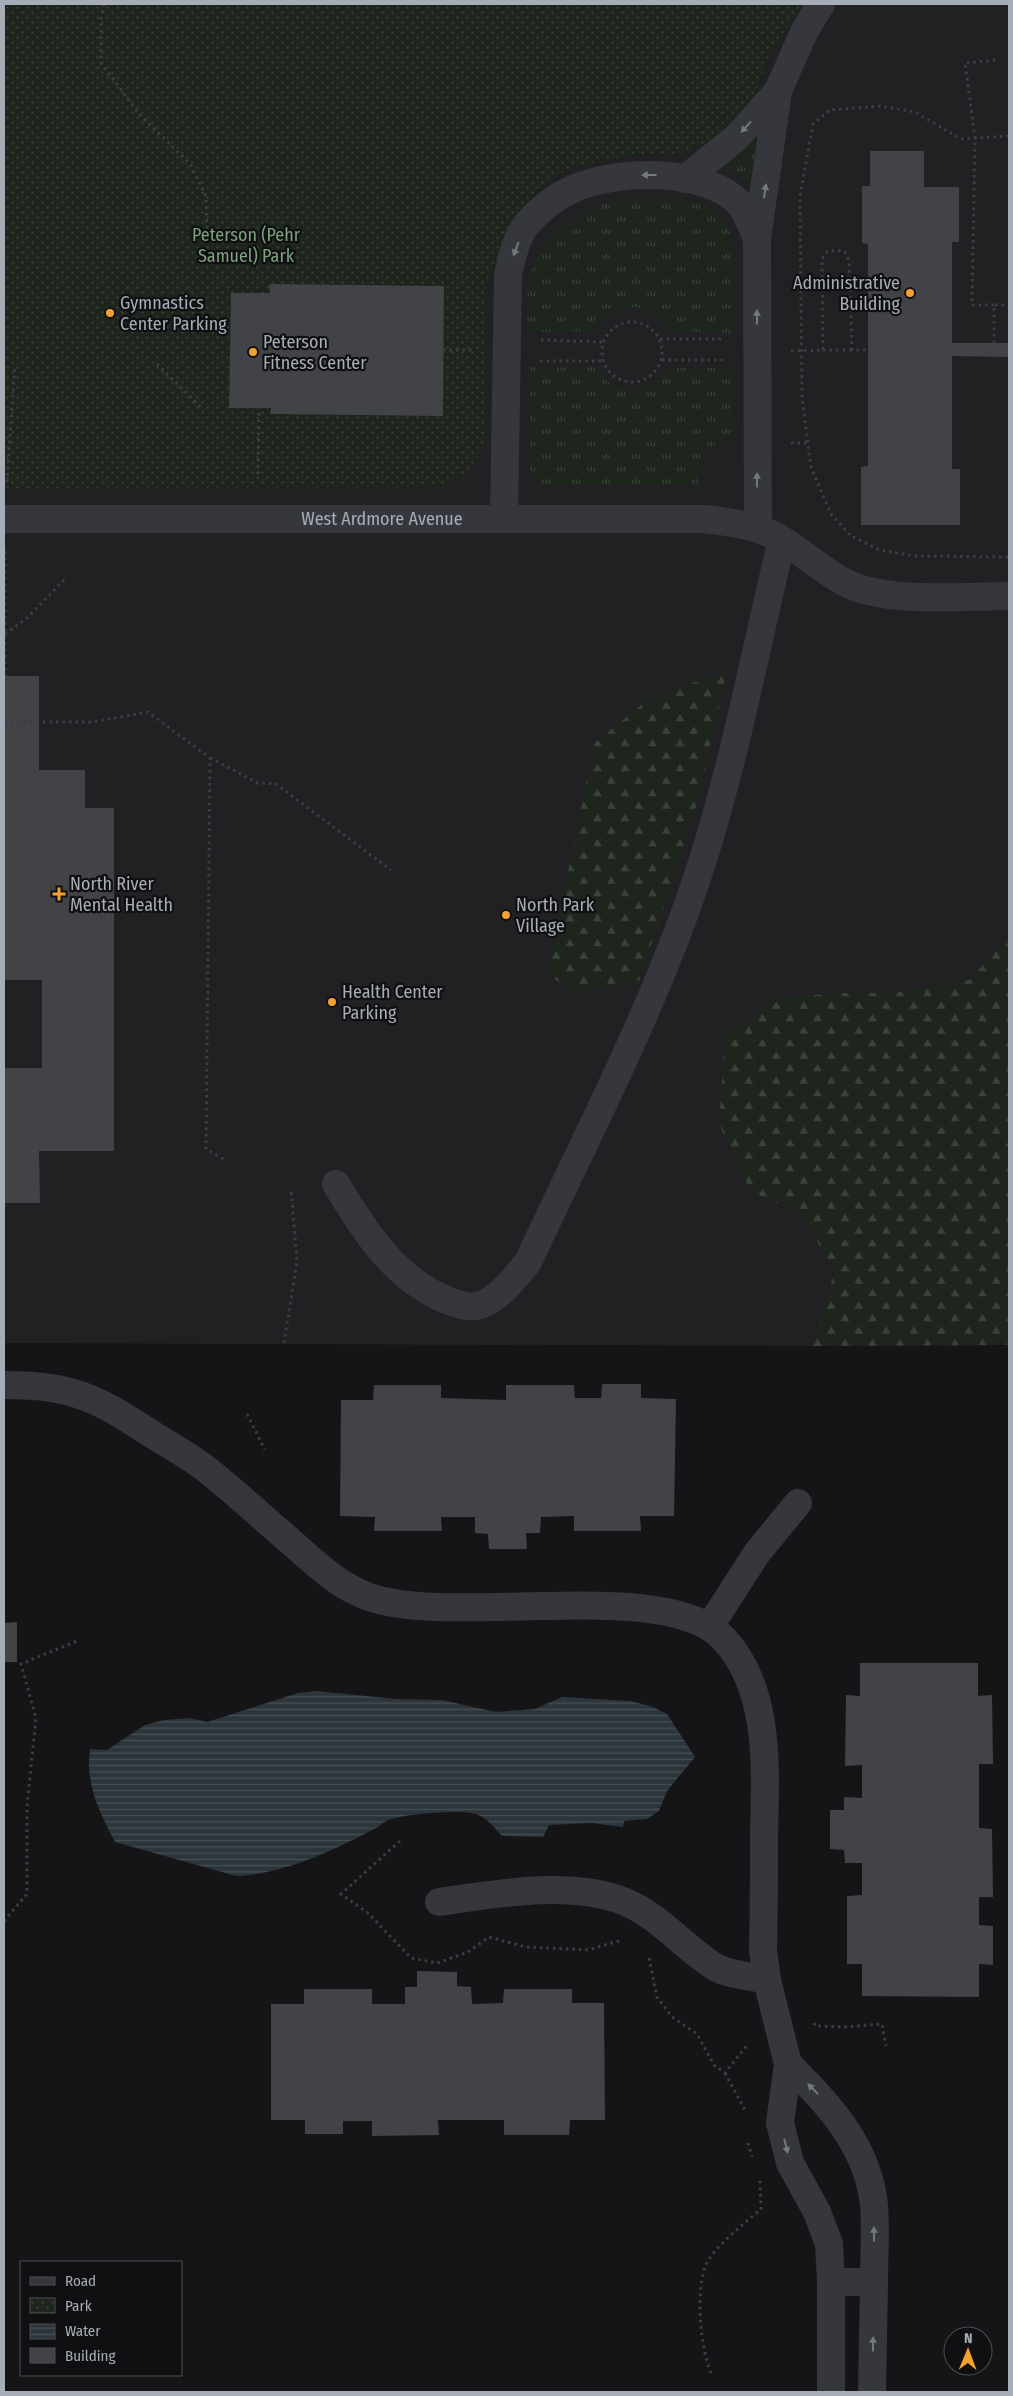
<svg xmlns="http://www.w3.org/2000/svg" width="1013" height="2396" viewBox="0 0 1013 2396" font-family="'Fira Sans Condensed',sans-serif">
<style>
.built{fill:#212124}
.grass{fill:url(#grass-tufts)}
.forest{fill:url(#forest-firs)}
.park{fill:url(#park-dots)}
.water{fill:url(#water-rules)}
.building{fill:#414347}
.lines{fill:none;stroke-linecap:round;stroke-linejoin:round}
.path{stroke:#3c3e43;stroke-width:3;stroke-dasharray:2.5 4;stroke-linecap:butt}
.minor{stroke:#36373c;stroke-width:28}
.oneway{fill:#747880}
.poi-dot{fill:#f3a231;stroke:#101012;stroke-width:2}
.labels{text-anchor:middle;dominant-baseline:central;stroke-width:4.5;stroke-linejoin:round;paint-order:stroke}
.park-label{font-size:18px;fill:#7ea27d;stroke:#101012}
.poi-label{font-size:18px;fill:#a7adb7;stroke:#101012;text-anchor:start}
.street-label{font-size:18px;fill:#a7adb7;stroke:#101012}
</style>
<defs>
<pattern id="grass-tufts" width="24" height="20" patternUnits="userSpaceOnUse" patternTransform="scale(1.25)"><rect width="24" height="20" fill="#1d251d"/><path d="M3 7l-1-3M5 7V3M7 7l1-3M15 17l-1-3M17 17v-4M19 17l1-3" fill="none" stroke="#3b423c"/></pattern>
<pattern id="forest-firs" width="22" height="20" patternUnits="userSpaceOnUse" patternTransform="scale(1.25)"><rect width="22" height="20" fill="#1d251d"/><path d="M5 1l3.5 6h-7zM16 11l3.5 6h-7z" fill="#3b423c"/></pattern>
<pattern id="park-dots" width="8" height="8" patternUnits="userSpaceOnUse" patternTransform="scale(1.25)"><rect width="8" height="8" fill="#1d251d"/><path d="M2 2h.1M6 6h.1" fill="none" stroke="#3b423c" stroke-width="1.8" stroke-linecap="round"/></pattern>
<pattern id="water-rules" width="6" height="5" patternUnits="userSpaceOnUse" patternTransform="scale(1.25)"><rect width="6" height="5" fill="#2b353b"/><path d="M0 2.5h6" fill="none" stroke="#475055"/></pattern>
</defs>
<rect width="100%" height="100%" fill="#151517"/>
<!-- built -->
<polygon class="built" points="803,4 1009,4 1009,1345 813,1346 4,1343 4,488 434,487 488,280 527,204 539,189 570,168 629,155 680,153 752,102 769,56"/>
<!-- grass -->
<g class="grass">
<polygon points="759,130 755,187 724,166 723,162"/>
<path d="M619 200 691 201 710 208 726 222 732 237 734 333 670 331C647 299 615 299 593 331L528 332C527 309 525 281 535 260 551 226 584 208 619 200Z"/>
<path d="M529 367H594C616 398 647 399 669 368H733L735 436C709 440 698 459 699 485H547L535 479 530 469Z"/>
</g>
<!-- forest -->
<g class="forest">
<polygon points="727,670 699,796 640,980 574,992 547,974 594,744 647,700"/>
<polygon points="1009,937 1009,1345 813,1346 834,1273 804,1216 750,1191 719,1124 725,1035 781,997 844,993 893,993 969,980"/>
</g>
<!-- park -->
<path class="park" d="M4 4H803L769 56 752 102 721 136 680 153 629 155 570 168 539 189 527 204 488 280 486 293 485 437C476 470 464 476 434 487L4 488Z"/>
<!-- water -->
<path class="water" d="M316 1691 396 1699 442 1700 496 1712 535 1709 562 1697 631 1701 653 1707 667 1714 695 1757 667 1791 659 1811 647 1819 624 1821 623 1827 591 1823 549 1825 543 1837 502 1836C494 1827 487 1818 476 1814 459 1809 404 1814 388 1820 383 1822 378 1828 372 1830 333 1851 280 1875 236 1876L115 1842C99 1812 85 1783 90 1749L107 1750 145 1725 164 1720 190 1718 207 1722 298 1693Z"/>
<!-- building -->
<g class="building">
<polygon points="870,151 924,151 924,187 959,187 959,242 952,242 952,343 1009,343 1009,357 952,356 952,469 960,469 960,525 861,525 861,467 868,466 868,244 862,243 862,186 870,186"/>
<polygon points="269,284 444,286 443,416 270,414 271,408 229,408 231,293 270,293"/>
<polygon points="4,676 39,676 39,770 85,770 85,808 114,808 114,1151 39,1151 40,1203 4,1203 4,1068 42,1068 42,980 4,980"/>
<polygon points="602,1384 641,1384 641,1398 676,1399 674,1516 640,1516 641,1531 574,1531 574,1516 541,1517 540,1533 526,1533 527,1549 489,1549 488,1534 475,1533 475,1517 441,1517 442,1531 374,1531 375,1517 340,1516 341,1400 373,1400 374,1385 441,1385 441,1398 506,1400 506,1385 574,1385 575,1398 601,1398"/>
<polygon points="17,1622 17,1662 4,1662 4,1623"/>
<polygon points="860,1663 978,1663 978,1696 992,1695 993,1764 979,1764 979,1828 992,1829 993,1897 979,1897 979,1925 993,1926 993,1965 979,1964 979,1997 862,1996 862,1964 847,1964 847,1896 862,1895 862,1863 845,1863 844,1850 830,1849 830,1810 844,1810 844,1797 862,1798 862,1765 845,1766 846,1695 860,1696"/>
<polygon points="417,1971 457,1972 457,1986 471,1987 472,2004 503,2003 504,1989 572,1989 572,2003 604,2003 605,2120 570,2120 569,2135 504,2135 504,2120 438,2120 439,2135 372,2136 372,2121 343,2121 343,2134 305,2134 305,2120 271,2120 271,2004 304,2004 304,1989 372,1989 372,2004 405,2004 405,1987 417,1987"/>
</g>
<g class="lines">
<!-- path -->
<g class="path">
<polyline points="104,4 101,19 101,63 140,115 190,164 206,196 207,233"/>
<polyline points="1009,136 961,139 915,112 880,106 830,110 813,124 800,196 802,398 811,467 831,514 851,536 880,550 914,556 1009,557"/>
<polyline points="994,305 972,305 975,138 965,63 996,60"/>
<circle cx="632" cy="352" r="30"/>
<polyline points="660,339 724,339"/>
<polyline points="541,340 603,342"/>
<polyline points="994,343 994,305 1009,305"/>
<polyline points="443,350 473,350"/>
<polyline points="823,350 852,350"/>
<polyline points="791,351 823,350 822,259 827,252 837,250 845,252 849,261 852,350 868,350"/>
<polyline points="662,360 724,360"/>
<polyline points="540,361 602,361"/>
<polyline points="157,364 204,410"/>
<polyline points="791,443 807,443"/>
<polyline points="258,474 259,409"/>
<polyline points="7,482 15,365"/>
<polyline points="5,551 5,676"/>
<polyline points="5,634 27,618 67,577"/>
<polyline points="4,722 92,722 148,712 210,758 206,1149 225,1160"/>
<polyline points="210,758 258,783 276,784 391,870"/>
<polyline points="284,1343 297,1262 291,1188"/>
<polyline points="247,1414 265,1450"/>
<polyline points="400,1841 341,1894 368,1913 411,1958 437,1963 468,1952 489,1937 526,1947 588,1950 622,1940"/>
<polyline points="4,1921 27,1894 27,1806 36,1718 21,1664 77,1641"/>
<polyline points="649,1958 657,1997 672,2017 697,2034 714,2065 725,2073 748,2044"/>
<polyline points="814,2023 815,2026 846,2027 882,2024 886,2046"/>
<polyline points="725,2073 746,2112"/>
<polyline points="748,2143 752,2157"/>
<path d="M711 2373C700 2346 696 2295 705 2267 712 2248 745 2223 761 2209L760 2181"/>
</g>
<!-- minor -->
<g class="minor">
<polyline points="685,179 737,137 778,91"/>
<polyline points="757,239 778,91 805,30 821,4"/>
<path d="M504 518 508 274C512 258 516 237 527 224 538 211 556 196 573 189 615 170 698 168 735 199 747 210 751 225 757 239L758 528"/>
<path id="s1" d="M4 519H704C732 522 760 526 784 541 804 554 823 571 844 582 885 604 962 596 1009 596"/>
<path d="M336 1184C364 1230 394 1279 447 1300 456 1304 467 1308 477 1306 498 1301 515 1277 528 1262 586 1137 651 1014 695 884 733 772 754 655 782 540"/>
<path d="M4 1385C26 1385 49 1386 70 1392 100 1400 124 1416 150 1433 167 1444 186 1454 202 1466 230 1487 256 1512 283 1535 310 1558 335 1585 369 1597 455 1627 667 1576 724 1639 772 1691 765 1772 764 1837 764 1875 764 1912 763 1950L767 1980 788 2064 780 2123 790 2163 817 2212 829 2244 831 2282"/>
<polyline points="710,1626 757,1553 798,1503"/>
<path d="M439 1902C494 1894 570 1880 623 1901 659 1915 683 1947 715 1967 729 1975 751 1976 767 1980"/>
<path d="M788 2064C828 2103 868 2146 874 2205 876 2231 874 2257 874 2282"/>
<polyline points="831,2392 831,2282 874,2282 872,2392"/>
</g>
</g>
<!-- one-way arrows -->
<defs><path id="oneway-solid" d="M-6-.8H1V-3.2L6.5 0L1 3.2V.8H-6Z" transform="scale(1.25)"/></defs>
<g class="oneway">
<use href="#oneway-solid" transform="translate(746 127) rotate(132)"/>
<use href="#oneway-solid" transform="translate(649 175) rotate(180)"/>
<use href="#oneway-solid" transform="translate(765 191) rotate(-81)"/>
<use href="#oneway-solid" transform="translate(516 249) rotate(111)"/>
<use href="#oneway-solid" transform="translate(757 317) rotate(-90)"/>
<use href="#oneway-solid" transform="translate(757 480) rotate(-90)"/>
<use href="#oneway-solid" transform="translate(813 2089) rotate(-135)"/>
<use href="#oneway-solid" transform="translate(786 2146) rotate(76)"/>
<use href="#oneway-solid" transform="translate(874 2234) rotate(-91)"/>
<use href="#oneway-solid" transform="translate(873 2344) rotate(-89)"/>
</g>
<!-- markers -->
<g class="poi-dot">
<circle cx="910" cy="293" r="5"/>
<circle cx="110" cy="313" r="5"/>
<circle cx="253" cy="352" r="5"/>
<path d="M56.5 886.5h5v5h5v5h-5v5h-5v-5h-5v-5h5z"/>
<circle cx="506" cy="915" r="5"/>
<circle cx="332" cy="1002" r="5"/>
</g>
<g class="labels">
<!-- park labels -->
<g class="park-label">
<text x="246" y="235">Peterson (Pehr<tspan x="246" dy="21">Samuel) Park</tspan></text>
</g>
<!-- poi labels -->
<g class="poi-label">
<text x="900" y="283" text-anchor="end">Administrative<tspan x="900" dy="21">Building</tspan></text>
<text x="120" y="303">Gymnastics<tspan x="120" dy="21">Center Parking</tspan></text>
<text x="263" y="342">Peterson<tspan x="263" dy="21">Fitness Center</tspan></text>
<text x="70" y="884">North River<tspan x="70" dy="21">Mental Health</tspan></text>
<text x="516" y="905">North Park<tspan x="516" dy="21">Village</tspan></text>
<text x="342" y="992">Health Center<tspan x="342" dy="21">Parking</tspan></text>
</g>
<!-- street labels -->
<g class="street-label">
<text stroke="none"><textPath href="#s1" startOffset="378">West Ardmore Avenue</textPath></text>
</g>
</g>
<!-- border -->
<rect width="1013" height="2396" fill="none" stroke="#a7adb7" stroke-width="10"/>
<!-- legend -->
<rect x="20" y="2261" width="162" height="115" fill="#101012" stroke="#4c4f54"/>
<rect x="30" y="2277" width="25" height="8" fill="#36373c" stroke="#4c4f54"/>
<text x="65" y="2286" font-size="15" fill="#a7adb7">Road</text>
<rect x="30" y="2298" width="25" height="15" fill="url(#park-dots)" stroke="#4c4f54"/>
<text x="65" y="2311" font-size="15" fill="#a7adb7">Park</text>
<rect x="30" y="2324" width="25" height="15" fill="url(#water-rules)" stroke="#4c4f54"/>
<text x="65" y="2336" font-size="15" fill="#a7adb7">Water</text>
<rect x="30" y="2348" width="25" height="15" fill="#414347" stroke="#4c4f54"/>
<text x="65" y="2361" font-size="15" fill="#a7adb7">Building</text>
<!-- north arrow -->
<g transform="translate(968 2351) rotate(1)"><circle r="24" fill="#101012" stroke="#4c4f54"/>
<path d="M0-4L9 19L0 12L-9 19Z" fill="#f3a231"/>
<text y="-8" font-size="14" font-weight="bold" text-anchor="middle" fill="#a7adb7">N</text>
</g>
</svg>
